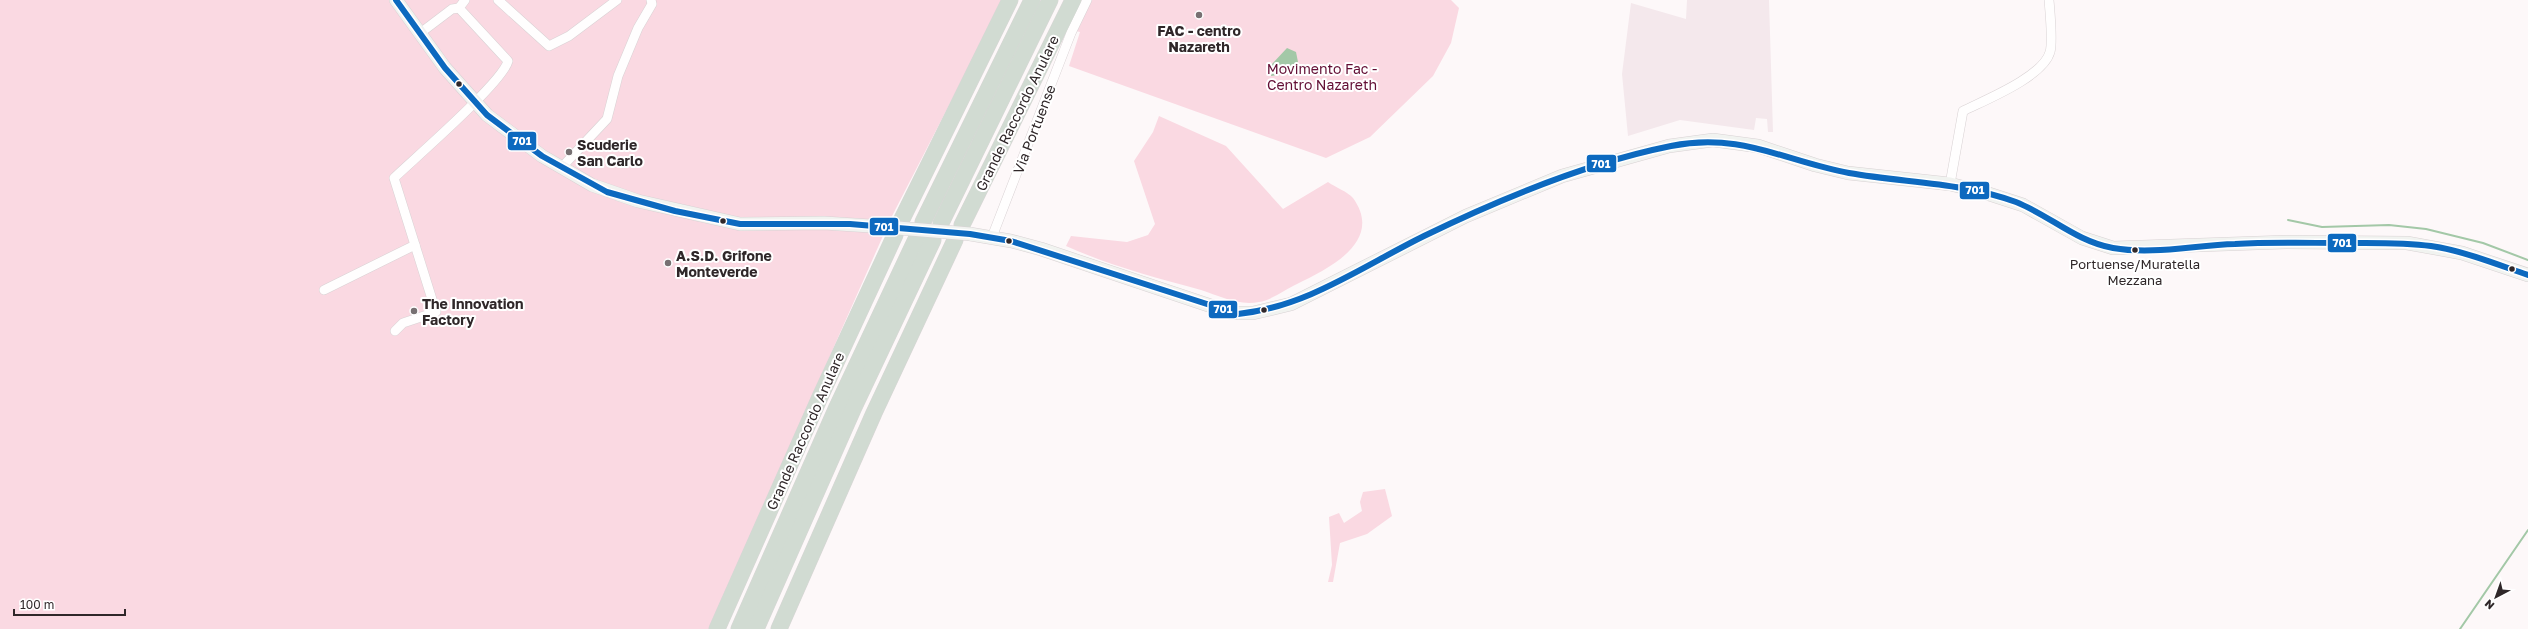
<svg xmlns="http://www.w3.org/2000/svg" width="2528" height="629" viewBox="0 0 2528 629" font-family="'Golos Text',sans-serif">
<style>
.built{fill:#f4e8ec}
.green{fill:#fad9e2}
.water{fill:#a3c8a7}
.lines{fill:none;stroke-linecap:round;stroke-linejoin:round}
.stream{stroke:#a3c8a7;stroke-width:2}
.street-casing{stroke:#d9d2d4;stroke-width:10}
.secondary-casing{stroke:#d9d2d4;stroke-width:14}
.highway-casing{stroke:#d9d6d6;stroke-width:17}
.street{stroke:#fffefe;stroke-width:9}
.secondary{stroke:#f1f3f0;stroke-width:13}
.highway{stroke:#d1dbd2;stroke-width:16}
.secondary-bridge-casing{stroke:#d9d2d4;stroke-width:14;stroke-linecap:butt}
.secondary-bridge{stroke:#f1f3f0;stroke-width:13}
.bus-1-casing{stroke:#fff;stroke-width:9}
.bus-1{stroke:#0c69bf;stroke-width:6}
.poi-dot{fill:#777072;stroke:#fff;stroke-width:1.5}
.bus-dot{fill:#2f2729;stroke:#fff;stroke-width:1.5}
.labels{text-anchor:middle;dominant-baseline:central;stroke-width:4;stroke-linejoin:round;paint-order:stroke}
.bus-label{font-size:13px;fill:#2f2729;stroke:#fff}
.poi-label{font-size:14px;font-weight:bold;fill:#2f2729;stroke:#fff;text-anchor:start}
.park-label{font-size:14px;fill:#620d34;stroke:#fff}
.street-label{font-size:14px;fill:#2f2729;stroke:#fff}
.line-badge{stroke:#fff;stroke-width:1.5}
.badge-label{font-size:11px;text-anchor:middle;font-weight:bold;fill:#fff}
</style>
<rect width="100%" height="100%" fill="#fdf8f9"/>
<!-- built -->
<polygon class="built" points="1687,0 1769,0 1773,132 1768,132 1767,119 1756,118 1754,130 1680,120 1628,136 1622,74 1631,3 1686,19"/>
<!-- green -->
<g class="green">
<polygon points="0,0 1003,0 890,220 709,629 0,629"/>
<polygon points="1091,0 1451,0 1459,8 1451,43 1433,76 1370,137 1326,158 1069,66 1080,32 1076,31"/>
<path d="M1159 116 1226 146 1283 209 1328 182C1335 187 1348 192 1353 198 1384 241 1330 268 1297 284 1286 289 1272 300 1259 302 1238 306 1220 296 1201 290 1153 277 1111 266 1066 246L1071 236 1127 242 1148 235 1155 224 1134 161 1153 132Z"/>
<polygon points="1385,489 1392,516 1367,534 1340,543 1333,582 1328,582 1332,565 1329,517 1339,513 1344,523 1362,511 1360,502 1363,492"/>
</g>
<!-- water -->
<polygon class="water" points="1287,48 1296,52 1298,62 1287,74 1271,76 1272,64"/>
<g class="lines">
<!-- stream -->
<g class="stream">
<polyline points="2288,220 2322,227 2389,225 2426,229 2483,243 2528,260"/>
<polyline points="2460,629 2528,530"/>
</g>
<!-- street casing -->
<g class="street-casing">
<g id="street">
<polyline points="498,0 549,46 569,36 617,0"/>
<polyline points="419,34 452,9 459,8"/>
<polyline points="561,168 607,119 618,76 638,28 652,4 651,0"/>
<path d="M1950 184 1963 111C1985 100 2043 77 2050 52 2053 42 2050 12 2049 0"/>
<polyline points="992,237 1071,33 1087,0"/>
<polyline points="324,290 415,245"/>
<path d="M395 331 403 323 436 312 394 178C415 158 503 82 508 61L459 8 465 0"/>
</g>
</g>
<!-- secondary casing -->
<g class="secondary-casing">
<g id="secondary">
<polyline points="396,0 445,68 487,115 542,156 592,185 638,201 740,224 824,223 886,227"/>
<polyline points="970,234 1011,241 1041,249 1232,313 1253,313 1291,304 1466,216 1562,176 1669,146 1713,140 1758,146 1815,165 1848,173 1950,184 1986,193 2023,205 2082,238 2113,248 2286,242 2407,243 2462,253 2528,275"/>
</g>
</g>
<!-- highway casing -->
<g class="highway-casing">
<g id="highway">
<polyline points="902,219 1010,0"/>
<polyline points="923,222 1032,0"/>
<polyline points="941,223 1050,0"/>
<polyline points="962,225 1073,0"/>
<polyline points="717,629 820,397 895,235"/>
<polyline points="739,629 837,407 917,237"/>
<polyline points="756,629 854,407 933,240"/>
<polyline points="779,629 874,413 955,240"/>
</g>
</g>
<!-- street -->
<use href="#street" class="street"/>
<!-- secondary -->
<use href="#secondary" class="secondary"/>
<!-- highway -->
<use href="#highway" class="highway"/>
<!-- secondary-bridge casing -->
<g class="secondary-bridge-casing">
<polyline id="secondary-bridge" points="886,227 970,234"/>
</g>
<!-- secondary-bridge -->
<use href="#secondary-bridge" class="secondary-bridge"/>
<!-- bus-1 casing -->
<g class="bus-1-casing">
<path id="bus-1" d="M396 0 445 68 487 115 542 156 607 192 675 211 740 224H850L970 234 1011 241 1238 314C1307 307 1363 266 1424 236 1502 198 1586 163 1671 146 1741 132 1784 161 1849 173 1905 183 1962 182 2016 202 2049 215 2077 242 2113 248 2153 255 2195 245 2235 244 2271 242 2307 243 2343 243 2372 243 2402 242 2431 246 2464 251 2496 264 2528 275"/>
</g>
<!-- bus-1 -->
<use href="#bus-1" class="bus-1"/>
</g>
<!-- markers -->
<g class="poi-dot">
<circle cx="1199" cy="15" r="4"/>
<circle cx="569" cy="152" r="4"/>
<circle cx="668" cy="263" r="4"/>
<circle cx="414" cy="311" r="4"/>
</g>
<g class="bus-dot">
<circle cx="459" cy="84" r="3.5"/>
<circle cx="723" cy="221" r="3.5"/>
<circle cx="1009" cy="241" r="3.5"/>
<circle cx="2135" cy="250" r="3.5"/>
<circle cx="2512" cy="269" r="3.5"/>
<circle cx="1264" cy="310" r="3.5"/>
</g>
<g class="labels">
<!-- bus labels -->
<g class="bus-label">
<text x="2135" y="264">Portuense/Muratella<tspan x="2135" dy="16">Mezzana</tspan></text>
</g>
<!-- poi labels -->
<g class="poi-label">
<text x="1199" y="30" text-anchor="middle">FAC - centro<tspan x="1199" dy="16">Nazareth</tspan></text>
<text x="577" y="144">Scuderie<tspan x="577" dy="16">San Carlo</tspan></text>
<text x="676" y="255">A.S.D. Grifone<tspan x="676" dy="16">Monteverde</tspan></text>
<text x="422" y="303">The Innovation<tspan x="422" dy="16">Factory</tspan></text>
</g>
<!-- park labels -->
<g class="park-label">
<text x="1322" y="68">Movimento Fac -<tspan x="1322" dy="16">Centro Nazareth</tspan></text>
</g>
<!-- street labels -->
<g class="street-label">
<text transform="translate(1017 113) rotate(-64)">Grande Raccordo Anulare</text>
<text transform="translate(1034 129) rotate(-69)">Via Portuense</text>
<text transform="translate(805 431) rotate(-66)">Grande Raccordo Anulare</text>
</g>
</g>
<g class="line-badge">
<rect x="507" y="131" width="30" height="20" rx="4" fill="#0c69bf"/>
<rect x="1586" y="154" width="31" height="19" rx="4" fill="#0c69bf"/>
<rect x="1959" y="181" width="31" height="19" rx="4" fill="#0c69bf"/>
<rect x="869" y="217" width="30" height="19" rx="4" fill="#0c69bf"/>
<rect x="2327" y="233" width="30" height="20" rx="4" fill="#0c69bf"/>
<rect x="1208" y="300" width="30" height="19" rx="4" fill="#0c69bf"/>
</g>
<g class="badge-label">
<text x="522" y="145">701</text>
<text x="1601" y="168">701</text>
<text x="1975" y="194">701</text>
<text x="884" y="231">701</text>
<text x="2342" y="247">701</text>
<text x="1223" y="313">701</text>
</g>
<!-- north arrow -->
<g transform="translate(2496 597) rotate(221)" stroke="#ffffff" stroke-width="3" paint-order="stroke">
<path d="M0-3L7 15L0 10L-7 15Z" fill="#2f2729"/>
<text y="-6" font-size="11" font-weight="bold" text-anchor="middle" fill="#2f2729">N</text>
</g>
<!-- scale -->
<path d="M14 609v6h111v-6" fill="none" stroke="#2f2729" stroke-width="2"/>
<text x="20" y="609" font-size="12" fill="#2f2729" stroke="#ffffff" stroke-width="3" paint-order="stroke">100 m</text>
</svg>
